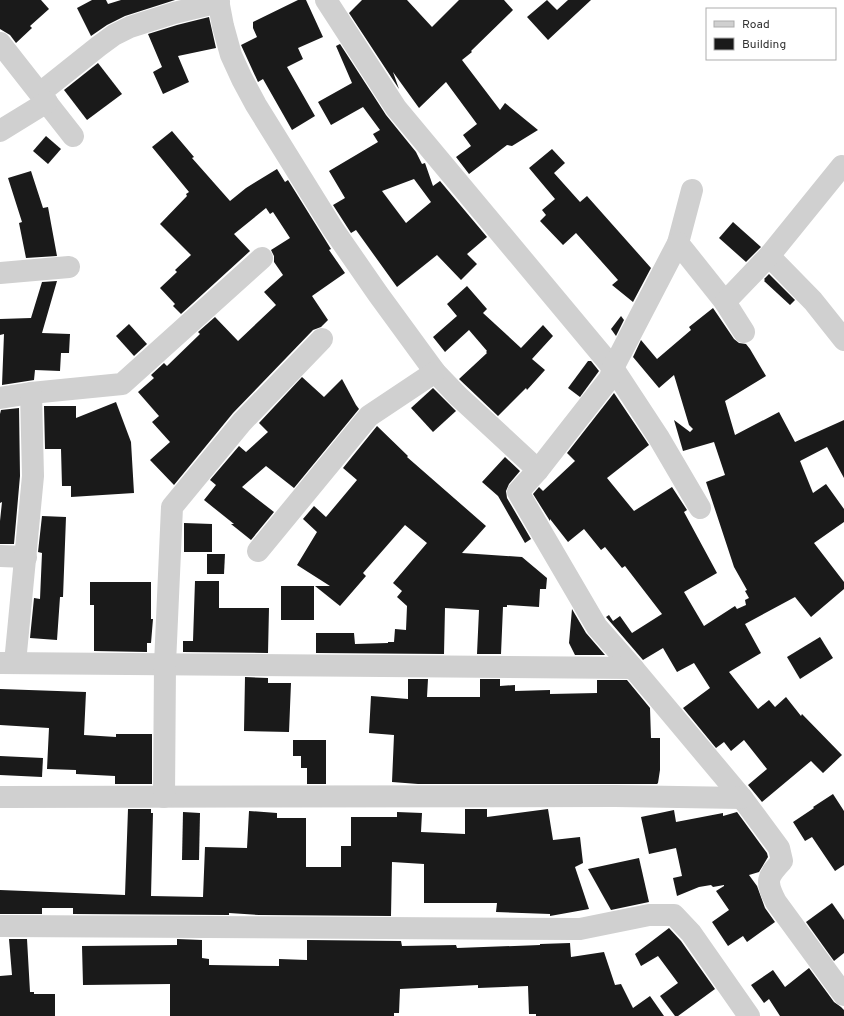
<svg xmlns="http://www.w3.org/2000/svg" width="844" height="1016" viewBox="0 0 844 1016" font-family="Overpass,sans-serif">
<style>
.building{fill:#1a1a1a;fill-rule:evenodd}
.lines{fill:none;stroke-linecap:round;stroke-linejoin:round}
.minor{stroke:#d0d0d0;stroke-width:22}
</style>
<rect width="100%" height="100%" fill="#fff"/>
<!-- building -->
<g class="building">
<polygon points="0,0 41,0 49,9 30,26 32,28 16,43 10,35 0,29"/>
<polygon points="92,0 106,0 108,4 121,0 175,0 125,16 107,25 91,36 77,8"/>
<polygon points="298,0 306,0 323,37 298,48 303,59 287,67 315,116 292,130 263,79 258,82 241,45 257,37 253,28 253,22"/>
<polygon points="362,0 407,0 432,27 459,0 504,0 513,10 471,51 472,52 462,60 500,110 505,103 538,130 512,146 507,145 469,174 456,157 471,146 463,135 477,124 446,82 419,108 393,72 399,89 349,13"/>
<polygon points="547,0 557,10 568,0 591,0 548,40 527,17"/>
<polygon points="209,17 216,48 178,56 189,82 163,94 153,72 162,67 148,34 177,25"/>
<path d="M340 44 386 115 416 152 422 164 425 163 433 186 440 181 487 237 467 254 477 264 461 280 437 255 397 287 356 230 351 233 333 205 345 198 329 171 378 142 373 134 380 130 363 107 331 125 318 102 352 83 336 46ZM414 179 431 202 406 223 382 191Z"/>
<polygon points="98,63 122,94 87,120 64,90"/>
<polygon points="172,131 194,157 192,158 230,201 246,188 277,169 285,182 288,180 331,249 329,250 345,273 312,296 328,320 321,327 313,330 233,413 174,485 150,460 170,442 152,422 159,416 138,392 154,378 151,375 164,363 167,366 200,334 198,332 215,317 238,341 276,305 264,292 283,275 274,262 274,256 271,250 290,238 273,212 270,214 266,208 234,234 250,251 181,314 173,306 175,304 160,288 177,272 175,270 191,255 160,224 187,196 186,194 189,192 152,147"/>
<polygon points="46,136 61,149 48,164 33,151"/>
<polygon points="552,149 565,163 554,173 580,202 587,196 651,268 633,302 612,285 618,280 576,233 563,245 540,221 546,215 542,210 555,199 529,168"/>
<polygon points="31,171 43,208 48,207 57,256 26,258 19,223 22,222 8,178"/>
<polygon points="733,222 761,247 746,262 719,238"/>
<polygon points="769,274 795,300 790,305 764,281 765,280 764,279"/>
<polygon points="57,281 42,333 70,334 69,353 61,353 60,371 35,370 34,380 2,385 4,334 0,335 0,319 31,318 42,282"/>
<polygon points="467,286 487,309 483,313 521,348 543,325 553,336 532,359 545,370 527,390 526,388 498,416 459,379 487,353 486,352 487,351 469,330 445,352 433,337 457,316 447,304"/>
<polygon points="713,308 734,339 739,343 746,344 750,349 766,376 725,401 735,435 779,412 795,442 844,420 844,478 827,447 800,461 813,493 826,484 844,509 844,522 814,543 844,582 844,589 811,617 795,597 745,624 761,653 729,672 758,709 769,700 775,707 786,697 801,716 802,714 842,755 823,773 811,761 762,802 748,785 767,769 744,740 731,751 724,742 716,748 683,708 710,688 694,663 677,672 663,648 643,660 606,617 609,615 613,621 620,616 632,633 662,614 625,566 622,568 605,547 601,550 584,529 568,542 550,519 550,521 533,494 539,487 543,491 575,461 567,453 614,393 649,445 607,478 634,511 672,487 687,510 684,512 717,573 684,592 704,626 735,606 737,609 746,605 745,600 749,598 745,591 747,590 734,567 706,482 725,475 714,442 683,451 674,420 690,432 693,429 689,425 674,375 659,388 633,357 641,340 657,359 691,330 689,327"/>
<polygon points="621,316 624,320 616,336 611,329"/>
<polygon points="129,324 147,344 134,356 116,336"/>
<polygon points="588,361 591,361 599,371 580,397 568,388"/>
<polygon points="302,377 324,397 342,379 356,405 359,409 294,488 266,466 242,487 274,512 251,540 231,524 234,524 204,500 216,485 210,480 239,446 246,452 268,432 259,423"/>
<polygon points="433,388 456,411 433,432 411,408"/>
<polygon points="116,402 131,442 134,493 71,497 71,486 62,486 61,449 45,449 44,406 76,406 76,418"/>
<polygon points="19,408 20,476 14,544 0,544 0,521 2,502 0,503 0,414 1,410"/>
<polygon points="377,426 408,456 407,457 486,526 462,553 522,557 547,578 546,589 540,589 539,607 507,605 507,607 503,607 501,654 477,654 479,610 445,608 444,654 316,653 316,633 354,633 355,644 388,643 388,642 394,642 395,629 406,630 407,606 397,597 402,591 393,583 427,543 405,525 363,573 366,576 340,606 315,586 330,586 297,565 317,532 303,519 314,506 326,517 357,480 343,468"/>
<polygon points="505,457 520,471 509,484 506,491 507,498 531,539 525,543 498,496 482,482"/>
<polygon points="42,516 66,517 63,597 60,597 57,640 30,638 34,598 40,599 42,553 38,552"/>
<polygon points="184,523 212,524 212,552 184,552"/>
<polygon points="207,554 225,554 224,574 207,574"/>
<polygon points="195,581 219,581 219,608 269,608 268,653 183,652 183,641 193,641"/>
<polygon points="90,582 151,582 151,619 153,619 151,643 147,643 147,652 94,651 94,605 90,605"/>
<rect x="281" y="586" width="33" height="34"/>
<polygon points="572,609 586,633 605,655 575,655 569,643"/>
<polygon points="820,637 833,658 800,679 787,657"/>
<polygon points="245,677 268,678 268,683 291,683 289,732 244,731"/>
<polygon points="408,679 428,679 427,697 480,697 480,679 500,679 500,686 515,685 515,691 550,690 550,694 597,693 597,680 627,680 650,708 651,738 660,738 660,770 658,783 657,784 418,784 392,782 394,735 369,733 371,696 408,699"/>
<polygon points="0,689 86,692 84,735 116,737 116,734 152,734 152,784 115,784 115,776 76,774 76,770 47,769 49,728 0,725"/>
<polygon points="293,740 326,740 326,784 307,784 307,768 301,768 301,756 293,756"/>
<polygon points="0,756 43,758 42,777 0,775"/>
<polygon points="833,794 844,811 844,865 835,871 812,837 805,841 793,822 814,808 813,807"/>
<polygon points="128,809 151,809 151,813 153,813 151,896 203,897 205,847 247,848 249,811 277,813 277,818 306,818 306,867 341,867 341,846 351,846 351,817 397,817 397,812 422,813 421,832 465,834 465,809 487,809 487,817 548,809 553,840 580,837 583,863 575,867 589,909 550,916 550,914 496,912 497,903 424,903 424,864 392,862 391,916 259,915 229,913 229,915 73,914 73,908 42,908 42,914 0,914 0,890 125,895"/>
<polygon points="674,810 676,822 723,813 723,816 737,812 767,853 768,857 759,872 749,875 757,886 765,908 775,922 747,942 743,936 728,946 712,922 729,910 716,891 724,886 724,885 713,887 711,885 699,887 677,896 673,878 682,876 676,848 649,854 641,817"/>
<polygon points="183,812 200,813 199,860 182,860"/>
<polygon points="639,858 649,902 611,910 588,869"/>
<polygon points="832,903 844,920 844,953 834,961 806,922"/>
<polygon points="669,928 681,941 715,989 678,1016 675,1016 660,996 678,983 658,956 641,966 635,954"/>
<polygon points="9,939 27,939 30,992 34,992 34,994 55,994 55,1016 0,1016 0,976 12,975"/>
<polygon points="177,939 202,940 202,958 209,959 209,965 279,966 279,959 307,960 307,940 401,941 402,946 456,945 457,948 540,945 540,944 570,943 571,957 604,952 615,985 621,984 633,1008 650,996 664,1016 536,1016 536,1014 529,1014 528,986 478,988 478,985 400,989 399,1013 394,1013 394,1016 170,1016 170,984 83,985 82,946 177,945"/>
<polygon points="809,968 834,1002 841,1007 844,1010 844,1016 780,1016 769,999 764,1003 751,985 773,970 785,987"/>
</g>
<g class="lines">
<!-- minor -->
<g class="minor">
<polyline points="218,0 223,26 231,55 242,79 256,105 333,229 378,294 435,372 458,396 538,470"/>
<polyline points="326,0 396,108 613,368 659,438 700,508"/>
<polyline points="0,43 73,136"/>
<polyline points="40,93 99,46 114,35 130,27 174,13 219,2"/>
<polyline points="0,131 47,102"/>
<path d="M692 190 678 243 613 368 610 378 538 470 518 492 597 627 633 668 742 798 779 848 782 861C767 877 765 881 776 902L844 995"/>
<polyline points="678,243 725,302 744,332"/>
<polyline points="769,256 813,301 844,340"/>
<polyline points="0,273 69,267"/>
<polyline points="725,302 769,256 842,166"/>
<polyline points="0,398 31,393 122,384 262,258"/>
<polyline points="258,551 369,416 435,372"/>
<polyline points="0,556 26,557"/>
<polyline points="0,663 633,668"/>
<polyline points="15,663 33,476 31,393"/>
<polyline points="0,797 615,796 742,798"/>
<polyline points="164,797 165,664 172,507 242,422 322,339"/>
<polyline points="0,926 580,929 649,915 674,915 691,933 749,1016"/>
</g>
</g>
<!-- legend -->
<rect x="706" y="8" width="130" height="52" fill="#ffffff" stroke="#adadad"/>
<rect x="714" y="21" width="20" height="6" fill="#d0d0d0" stroke="#adadad"/>
<text x="742" y="28" font-size="12" fill="#333333">Road</text>
<rect x="714" y="38" width="20" height="12" fill="#1a1a1a" stroke="#adadad"/>
<text x="742" y="48" font-size="12" fill="#333333">Building</text>
</svg>
